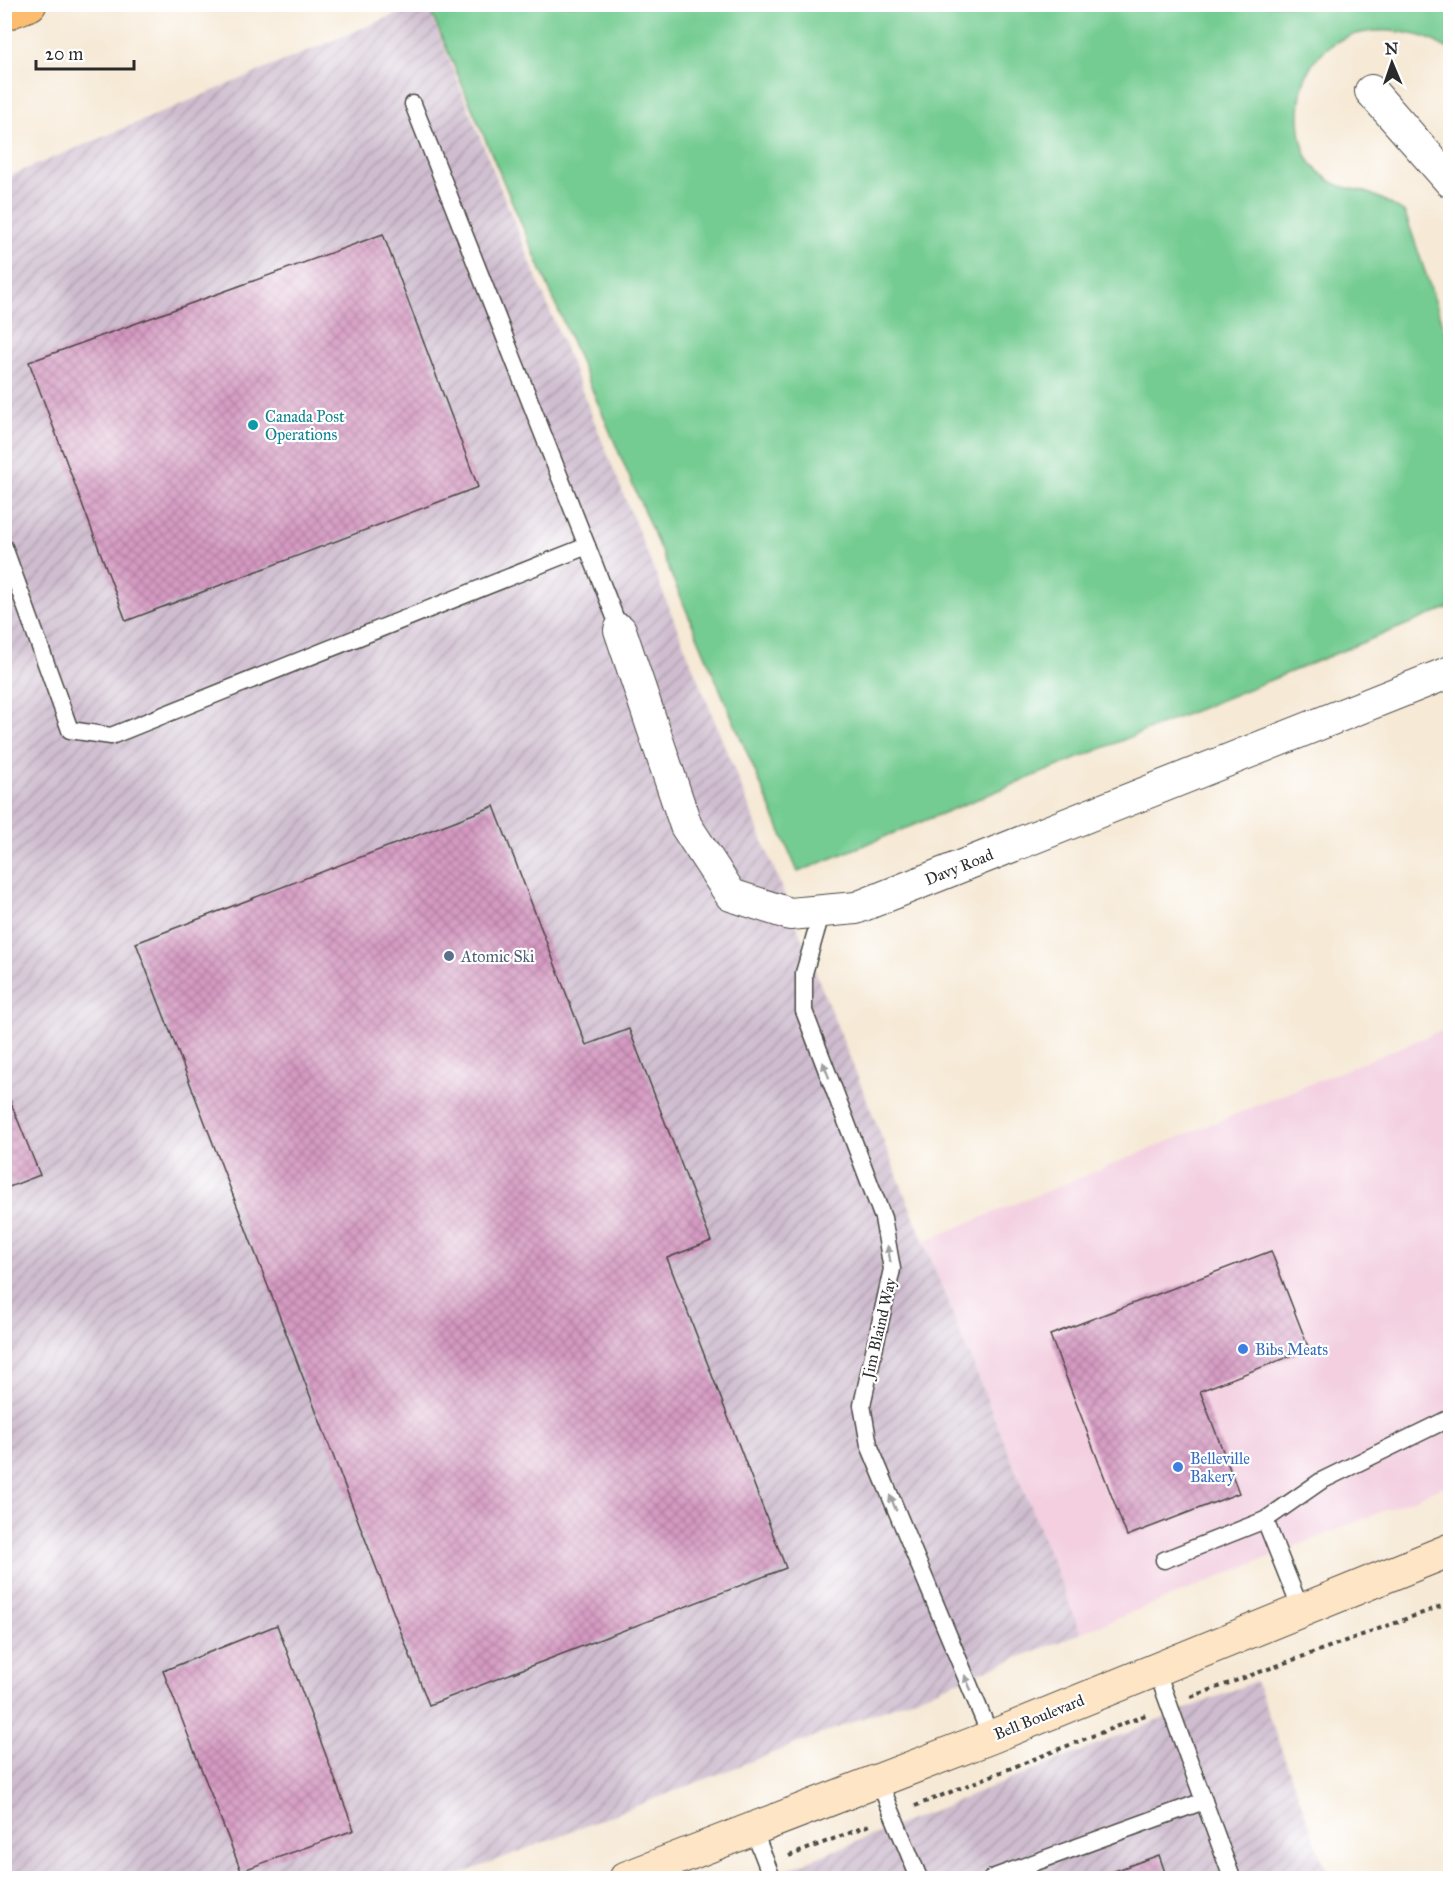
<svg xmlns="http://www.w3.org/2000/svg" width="1455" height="1883" viewBox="0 0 1455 1883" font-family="'IM FELL Great Primer',serif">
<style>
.built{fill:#f3cfe0}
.industrial{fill:url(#industrial-furrows)}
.grass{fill:#75cc92;stroke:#507c5e;stroke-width:1.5}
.building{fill:url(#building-cross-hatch)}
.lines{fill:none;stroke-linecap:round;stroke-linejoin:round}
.service-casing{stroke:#494844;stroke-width:19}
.minor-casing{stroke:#494844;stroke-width:34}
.secondary-casing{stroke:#494844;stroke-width:35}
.motorway-casing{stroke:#494844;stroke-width:35}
.path{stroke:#494844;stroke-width:4;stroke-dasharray:4.5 4.5;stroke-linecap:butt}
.service{stroke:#fff;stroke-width:16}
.minor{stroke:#fff;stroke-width:32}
.secondary{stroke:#fee5c5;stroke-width:33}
.motorway{stroke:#fcbd6f;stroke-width:33}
.oneway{fill:#a0a0a0}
.culture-dot{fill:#0f9aa8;stroke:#fff;stroke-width:2}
.service-dot{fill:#5c6f8a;stroke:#fff;stroke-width:2}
.shop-dot{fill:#3f7fe0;stroke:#fff;stroke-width:2}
.labels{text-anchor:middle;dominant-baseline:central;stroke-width:4.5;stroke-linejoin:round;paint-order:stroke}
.culture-label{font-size:16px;fill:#0d838f;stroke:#fff;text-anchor:start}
.street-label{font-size:16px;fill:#2b2b2b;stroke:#fff}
.service-label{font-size:16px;fill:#4e5e75;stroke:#fff;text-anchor:start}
.shop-label{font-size:16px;fill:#366cbe;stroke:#fff;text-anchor:start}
</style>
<defs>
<pattern id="industrial-furrows" width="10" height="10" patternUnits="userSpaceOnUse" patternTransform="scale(1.5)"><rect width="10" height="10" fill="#cfbdcf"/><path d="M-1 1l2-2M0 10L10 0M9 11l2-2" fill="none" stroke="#a89aa8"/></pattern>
<pattern id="building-cross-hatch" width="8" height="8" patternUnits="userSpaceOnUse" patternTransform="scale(1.5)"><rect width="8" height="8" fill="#d69ac2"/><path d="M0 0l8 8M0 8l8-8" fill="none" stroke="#ae7e9e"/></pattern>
</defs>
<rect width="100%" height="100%" fill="#fff"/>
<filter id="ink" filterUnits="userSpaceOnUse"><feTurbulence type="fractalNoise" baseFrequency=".0167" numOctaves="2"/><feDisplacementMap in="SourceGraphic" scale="12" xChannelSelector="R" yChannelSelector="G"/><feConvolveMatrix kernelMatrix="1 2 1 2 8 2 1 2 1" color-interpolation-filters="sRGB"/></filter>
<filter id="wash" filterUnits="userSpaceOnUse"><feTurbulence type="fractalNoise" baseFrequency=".008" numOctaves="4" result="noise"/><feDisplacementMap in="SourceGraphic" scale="24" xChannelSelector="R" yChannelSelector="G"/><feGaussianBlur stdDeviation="1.35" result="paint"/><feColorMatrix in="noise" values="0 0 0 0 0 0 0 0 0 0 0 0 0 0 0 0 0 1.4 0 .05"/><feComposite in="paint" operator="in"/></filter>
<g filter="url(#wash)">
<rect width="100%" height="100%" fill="#f6e9d5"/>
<!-- built -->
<polygon class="built" points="1450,1027 1450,1484 1081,1633 924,1241"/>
<!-- industrial -->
<g class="industrial">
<polygon points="418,5 427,5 1081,1633 451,1878 5,1878 5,178"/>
<polygon points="1256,1681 1329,1878 766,1878"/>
</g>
<!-- grass -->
<path class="grass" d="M428 5H1450V50C1440 45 1429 37 1417 35 1355 20 1300 44 1299 114 1299 130 1302 154 1313 166 1338 192 1344 184 1373 195 1384 199 1395 207 1405 213L1450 345V607L798 872Z"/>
<g id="blocks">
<!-- building -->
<g class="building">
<polygon points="383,234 478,487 126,621 29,362"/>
<polygon points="494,806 586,1045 629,1029 711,1241 667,1258 786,1568 429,1705 136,943"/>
<polygon points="4,1086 40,1175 4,1189"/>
<polygon points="1271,1251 1309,1349 1200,1391 1239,1493 1127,1536 1050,1335"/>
<polygon points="277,1625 354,1830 241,1871 163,1671"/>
<polygon points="1159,1855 1167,1878 1095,1878"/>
</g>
</g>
</g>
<g filter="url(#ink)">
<use href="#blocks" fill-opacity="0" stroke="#494844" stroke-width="1.5"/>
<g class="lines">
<!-- service casing -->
<g class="service-casing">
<g id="service">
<polyline points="413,104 620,630"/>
<polyline points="4,547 70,730 111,736 587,546"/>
<polyline points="822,911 804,973 804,1011 883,1218 892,1269 862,1405 869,1445 991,1737"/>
<polyline points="1265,1520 1301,1610"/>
<polyline points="1164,1560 1265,1520 1321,1481 1450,1418"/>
<polyline points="1156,1669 1232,1878"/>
<polyline points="878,1779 919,1878"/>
<polyline points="753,1829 772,1878"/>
<polyline points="992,1878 1204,1801"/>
</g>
</g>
<!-- minor casing -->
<g class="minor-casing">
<g id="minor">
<polyline points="1371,91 1450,181"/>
<polyline points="620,630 686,826 731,895 790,914 856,908 1450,672"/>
</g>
</g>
<!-- secondary casing -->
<g class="secondary-casing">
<polyline id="secondary" points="626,1878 991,1737 1450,1550"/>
</g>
<!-- motorway casing -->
<g class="motorway-casing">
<polyline id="motorway" points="4,14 30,4"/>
</g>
<!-- path -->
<g class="path">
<polyline points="1191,1697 1450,1603"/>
<polyline points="915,1806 1148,1714"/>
<polyline points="789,1856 872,1824"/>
<polyline points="733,1878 746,1873"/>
</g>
<!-- service -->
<use href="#service" class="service"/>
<!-- minor -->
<use href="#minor" class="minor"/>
<!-- secondary -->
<use href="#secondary" class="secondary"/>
<!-- motorway -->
<use href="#motorway" class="motorway"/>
</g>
<!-- one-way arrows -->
<defs><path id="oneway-solid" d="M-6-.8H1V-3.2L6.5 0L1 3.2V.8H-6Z" transform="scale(1.5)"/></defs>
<g class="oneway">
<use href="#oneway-solid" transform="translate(826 1070) rotate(-111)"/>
<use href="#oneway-solid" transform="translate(889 1254) rotate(-100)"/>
<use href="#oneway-solid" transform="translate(893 1503) rotate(-113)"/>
<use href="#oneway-solid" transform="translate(968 1683) rotate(-113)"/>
</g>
</g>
<!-- markers -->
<circle class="culture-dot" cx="253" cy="425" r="6"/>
<circle class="service-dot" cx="449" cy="956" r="6"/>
<g class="shop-dot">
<circle cx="1243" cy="1349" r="6"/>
<circle cx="1178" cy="1467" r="6"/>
</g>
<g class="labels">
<!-- culture labels -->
<g class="culture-label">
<text x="265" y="416">Canada Post<tspan x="265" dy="18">Operations</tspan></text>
</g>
<!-- street labels -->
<g class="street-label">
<text transform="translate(959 867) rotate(-22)">Davy Road</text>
<text transform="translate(879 1328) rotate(-77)">Jim Blaind Way</text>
<text transform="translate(1039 1717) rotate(-22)">Bell Boulevard</text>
</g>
<!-- service labels -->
<g class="service-label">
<text x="461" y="956">Atomic Ski</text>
</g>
<!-- shop labels -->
<g class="shop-label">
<text x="1255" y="1349">Bibs Meats</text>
<text x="1190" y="1458">Belleville<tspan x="1190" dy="18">Bakery</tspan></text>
</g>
</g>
<!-- margin -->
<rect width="1455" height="1883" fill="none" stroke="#fff" stroke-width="24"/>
<!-- north arrow -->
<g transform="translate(1392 63) rotate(358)" stroke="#ffffff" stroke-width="4.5" paint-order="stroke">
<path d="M0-4.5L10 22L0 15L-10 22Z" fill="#2b2b2b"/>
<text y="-9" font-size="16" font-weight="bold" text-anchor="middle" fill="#2b2b2b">N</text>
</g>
<!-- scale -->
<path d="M36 60v9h98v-9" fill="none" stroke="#2b2b2b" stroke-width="3"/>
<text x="45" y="60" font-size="18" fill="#2b2b2b" stroke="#ffffff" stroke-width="4.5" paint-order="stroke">20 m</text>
</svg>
